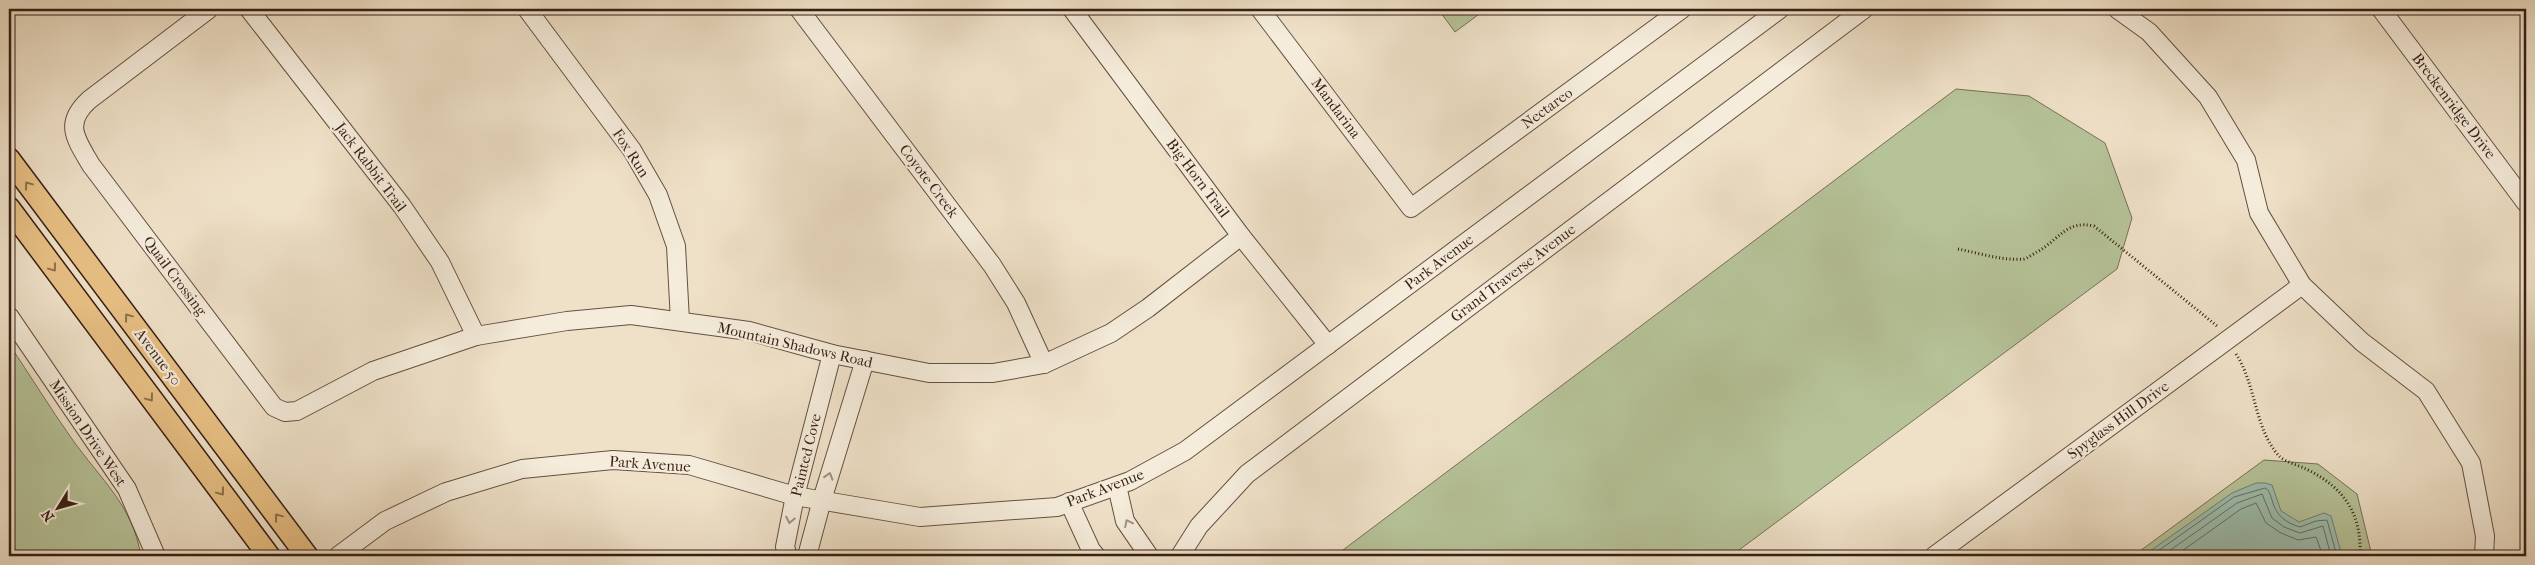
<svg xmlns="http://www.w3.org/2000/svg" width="2535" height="565" viewBox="0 0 2535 565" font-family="'IM FELL French Canon',serif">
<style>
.green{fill:#b6c399;stroke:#767156}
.water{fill:#9cbeaf;stroke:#737e71}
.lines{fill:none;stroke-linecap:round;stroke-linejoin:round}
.shore{stroke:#696e62;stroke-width:1}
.minor-casing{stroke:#645041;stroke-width:20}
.major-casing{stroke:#361f14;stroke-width:24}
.path{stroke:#361f14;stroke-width:3;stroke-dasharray:1 2.5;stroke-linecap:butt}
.minor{stroke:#f5ecdb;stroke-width:18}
.major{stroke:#e8c084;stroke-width:21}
.oneway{stroke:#8f704c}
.oneway2{stroke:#9f9081}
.labels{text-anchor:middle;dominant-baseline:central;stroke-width:4.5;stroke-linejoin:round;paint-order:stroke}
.street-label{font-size:15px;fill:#361f14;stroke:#f5ecdb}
</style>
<rect width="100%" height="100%" fill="#efe1c8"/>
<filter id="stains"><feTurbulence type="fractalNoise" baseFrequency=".004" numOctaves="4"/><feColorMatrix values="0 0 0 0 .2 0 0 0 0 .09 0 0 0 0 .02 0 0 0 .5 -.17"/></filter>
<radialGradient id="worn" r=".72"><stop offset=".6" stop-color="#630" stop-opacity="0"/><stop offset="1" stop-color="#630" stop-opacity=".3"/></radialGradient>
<!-- green -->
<g class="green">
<polygon points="1438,9 1486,9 1455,32"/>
<polygon points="1956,89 2029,96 2105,143 2132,218 2117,269 1731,556 1335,556"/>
<path d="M9 344C30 375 50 408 72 439 101 480 132 504 141 556H9Z"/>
<polygon points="2264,460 2318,464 2357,494 2372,556 2133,556"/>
</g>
<!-- water -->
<polygon class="water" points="2256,483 2265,483 2272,485 2281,511 2299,522 2324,513 2331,516 2342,556 2143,556 2232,493"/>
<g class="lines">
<!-- shore -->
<g class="shore">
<path d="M2151 556 2234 497 2265 488C2276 493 2266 517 2300 527L2316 521 2327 520 2337 556"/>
<polyline points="2162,556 2237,503 2262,494 2272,518 2284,527 2300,533 2323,526 2331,556"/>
<polyline points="2175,556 2241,509 2256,503 2266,523 2281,533 2298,540 2316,537 2323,556"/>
</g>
<!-- minor casing -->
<g class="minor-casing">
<g id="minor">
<path d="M209 9 89 100C63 124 76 139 91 165L274 407 285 412 297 411 373 371 476 336 567 321 631 315 749 331 832 354 929 373H993L1044 364 1111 333 1148 308 1241 236"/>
<polyline points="249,9 402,206 440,262 476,336"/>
<polyline points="527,9 632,150 658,195 676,246 680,321"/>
<polyline points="799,9 992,265 1016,303 1044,364"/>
<polyline points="1072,9 1241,236 1328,345"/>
<polyline points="1260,9 1411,208 1682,9"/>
<polyline points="2117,9 2149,32 2208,97 2246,160 2259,213 2302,285 2362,342 2426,391 2471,463 2485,536 2484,556"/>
<polyline points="2381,9 2526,203"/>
<polyline points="9,316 127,489 156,556"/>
<polyline points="1117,486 1125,521 1149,556"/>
<polyline points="1069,502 1091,550 1096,556"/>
<polyline points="338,556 385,521 446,492 522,469 613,460 689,465 795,496 920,517 1057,507 1130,481 1185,451 1780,9"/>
<polyline points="788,556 785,547 795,496 832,354"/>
<polyline points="807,556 822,500 865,360"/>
<polyline points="1180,556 1199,526 1247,474 1864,9"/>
<polyline points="1934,556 2302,285"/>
</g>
</g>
<!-- major casing -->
<g class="major-casing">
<g id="major">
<polyline points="9,159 307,556"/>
<polyline points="9,208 269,556"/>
</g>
</g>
<!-- path -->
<g class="path">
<path d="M1958 249C1979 253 2002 261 2024 259 2028 258 2033 254 2037 252 2060 239 2066 220 2094 226L2217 326"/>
<path d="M2236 354C2256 384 2254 428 2279 456 2285 462 2298 465 2306 469 2344 487 2362 514 2360 556"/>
</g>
<!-- minor -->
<use href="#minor" class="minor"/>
<!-- major -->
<use href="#major" class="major"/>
</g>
<!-- one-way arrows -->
<defs><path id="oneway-chevron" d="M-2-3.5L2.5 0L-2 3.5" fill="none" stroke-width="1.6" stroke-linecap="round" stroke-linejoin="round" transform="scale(1.25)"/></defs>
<g class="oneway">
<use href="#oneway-chevron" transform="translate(28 185) rotate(-127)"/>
<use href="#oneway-chevron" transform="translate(53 268) rotate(53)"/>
<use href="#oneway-chevron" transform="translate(128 317) rotate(-127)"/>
<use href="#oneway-chevron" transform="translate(150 398) rotate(53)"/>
<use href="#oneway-chevron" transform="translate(221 492) rotate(53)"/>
<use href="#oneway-chevron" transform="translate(278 517) rotate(-127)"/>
</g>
<g class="oneway2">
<use href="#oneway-chevron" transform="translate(829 476) rotate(-73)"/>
<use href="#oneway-chevron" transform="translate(790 520) rotate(101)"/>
<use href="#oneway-chevron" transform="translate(1128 523) rotate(-116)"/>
</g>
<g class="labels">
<!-- street labels -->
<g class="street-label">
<text transform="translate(2454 106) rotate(53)">Breckenridge Drive</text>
<text transform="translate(1336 108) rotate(53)">Mandarina</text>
<text transform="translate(1547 108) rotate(-36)">Nectareo</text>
<text transform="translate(631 153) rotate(57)">Fox Run</text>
<text transform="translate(371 167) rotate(53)">Jack Rabbit Trail</text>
<text transform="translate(1198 178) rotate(53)">Big Horn Trail</text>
<text transform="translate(929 181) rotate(53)">Coyote Creek</text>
<text transform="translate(1439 262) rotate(-37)">Park Avenue</text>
<text transform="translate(1513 273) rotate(-37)">Grand Traverse Avenue</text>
<text transform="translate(175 276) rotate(53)">Quail Crossing</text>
<text transform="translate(795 345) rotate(13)">Mountain Shadows Road</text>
<text transform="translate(158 357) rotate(53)">Avenue 50</text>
<text transform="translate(2118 420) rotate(-36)">Spyglass Hill Drive</text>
<text transform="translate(88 433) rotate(56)">Mission Drive West</text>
<text transform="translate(806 455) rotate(-76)">Painted Cove</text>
<text transform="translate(650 464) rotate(4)">Park Avenue</text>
<text transform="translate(1105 488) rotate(-21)">Park Avenue</text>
</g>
</g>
<!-- margin -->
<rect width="2535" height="565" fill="none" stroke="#efe1c8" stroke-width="30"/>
<rect x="10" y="10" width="2515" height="545" fill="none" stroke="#361f14" stroke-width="2.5"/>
<rect x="15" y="15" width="2505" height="535" fill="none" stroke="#361f14"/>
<!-- north arrow -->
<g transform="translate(58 508) rotate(233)" stroke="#f5ecdb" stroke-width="4" paint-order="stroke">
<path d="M0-4L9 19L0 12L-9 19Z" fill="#361f14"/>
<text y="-8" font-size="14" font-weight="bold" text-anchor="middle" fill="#361f14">N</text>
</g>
<rect width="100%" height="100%" filter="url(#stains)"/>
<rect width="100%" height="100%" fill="url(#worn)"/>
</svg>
